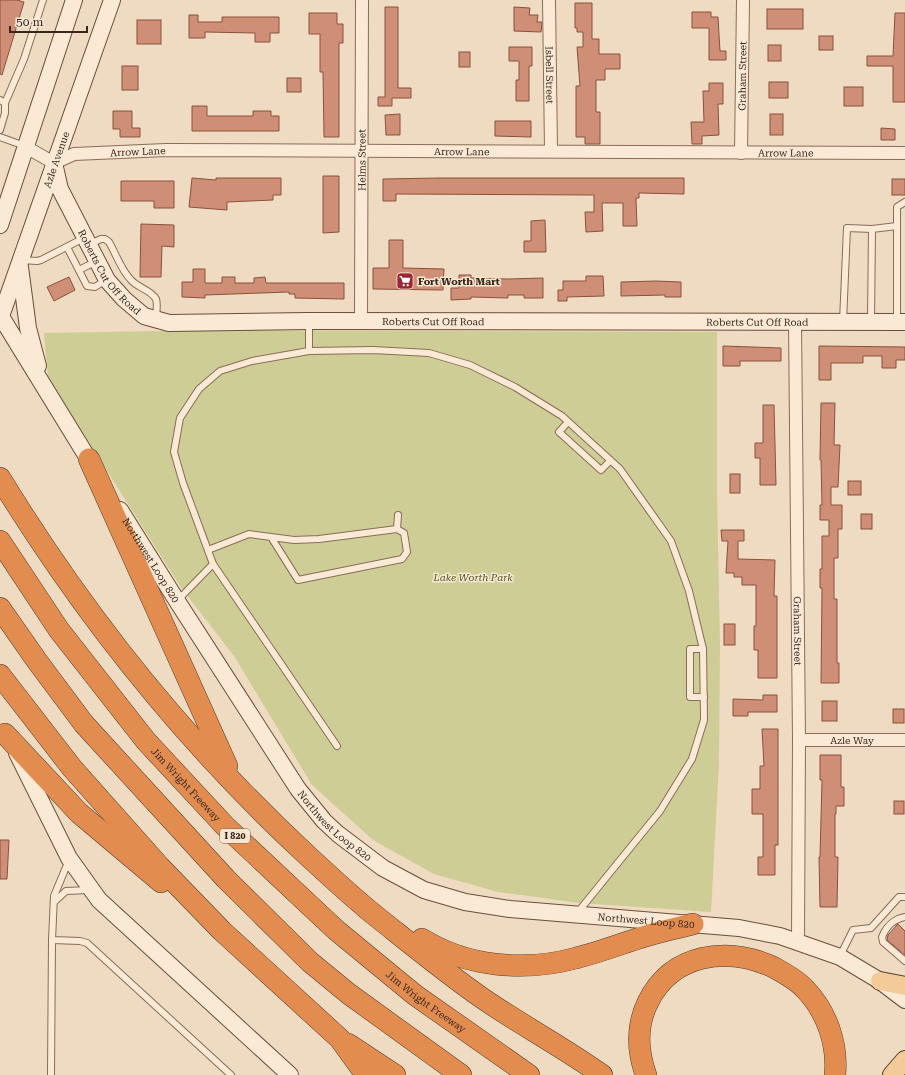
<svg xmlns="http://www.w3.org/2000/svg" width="905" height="1075" viewBox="0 0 905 1075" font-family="'Roboto Serif',serif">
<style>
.green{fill:#cecd95}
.building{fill:#cf8f76;stroke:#8a513d}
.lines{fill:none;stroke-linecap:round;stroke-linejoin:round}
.lane-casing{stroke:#8a6c58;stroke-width:8}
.street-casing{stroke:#8a6c58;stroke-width:14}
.secondary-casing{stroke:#6b4d3b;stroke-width:18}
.primary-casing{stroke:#573b2d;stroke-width:20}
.highway-casing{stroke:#573b2d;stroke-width:22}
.lane{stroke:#faead5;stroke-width:6}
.street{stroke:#faead5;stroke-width:12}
.secondary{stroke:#faead5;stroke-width:16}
.primary{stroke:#f4cb98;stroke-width:18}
.highway{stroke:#e28d4f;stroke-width:21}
.labels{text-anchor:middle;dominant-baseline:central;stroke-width:3;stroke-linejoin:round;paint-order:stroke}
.shield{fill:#f7e7d1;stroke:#726153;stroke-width:1}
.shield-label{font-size:9px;font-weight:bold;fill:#39271d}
.street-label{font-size:10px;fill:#39271d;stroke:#f7e7d1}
.poi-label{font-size:10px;font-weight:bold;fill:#39271d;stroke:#f7e7d1;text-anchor:start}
.park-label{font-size:10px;font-style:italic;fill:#505623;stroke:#f7e7d1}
</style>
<rect width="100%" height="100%" fill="#efdbc1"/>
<!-- green -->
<polygon class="green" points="222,330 717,332 717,494 720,643 719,763 711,912 579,903 498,892 434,874 373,840 312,785 234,656 182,589 48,378 44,333"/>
<!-- building -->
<g class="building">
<polygon points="0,0 17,0 24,2 2,75 0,74"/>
<polygon points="575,3 592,3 592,39 599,39 599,54 620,54 620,69 605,69 605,80 596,80 596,112 600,112 600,144 585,144 585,137 576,137 576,86 580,86 577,47 583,47 583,32 577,32 577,28 575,28"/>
<polygon points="385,7 398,7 398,88 411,88 411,98 392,98 392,106 378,106 378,97 385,97"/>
<polygon points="514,7 530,8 529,15 538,15 537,22 542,22 541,32 514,31"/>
<rect x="767" y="9" width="36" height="20"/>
<polygon points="692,12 711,12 711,17 718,17 720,51 726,51 726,60 709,60 709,28 692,28"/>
<polygon points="309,13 337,13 337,24 343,24 343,43 339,43 339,137 324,137 323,72 320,72 320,34 309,34"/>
<polygon points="895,13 905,13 905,102 893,102 893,66 867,66 867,56 893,56"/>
<polygon points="189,15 198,15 198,22 222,22 222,17 279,17 279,33 270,33 270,42 255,42 255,33 205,32 205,38 189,38"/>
<rect x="137" y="20" width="24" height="24"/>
<rect x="819" y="36" width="14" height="14"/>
<rect x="768" y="45" width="13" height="16"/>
<polygon points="509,47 532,47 532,66 529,66 529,101 516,101 516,80 519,80 519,61 509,61"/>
<rect x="459" y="52" width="11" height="15"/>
<rect x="122" y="66" width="16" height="24"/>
<rect x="287" y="78" width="14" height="14"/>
<rect x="769" y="82" width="19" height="16"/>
<polygon points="709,83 723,83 723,104 718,104 719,135 702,136 702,144 692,144 691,122 704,122 703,91 709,91"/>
<rect x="844" y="87" width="19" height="19"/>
<polygon points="192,106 207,106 207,116 253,116 253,111 271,111 271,116 279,116 279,131 192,131"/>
<polygon points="113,111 132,111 132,128 140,128 140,137 120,137 120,129 113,129"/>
<polygon points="400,114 400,135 386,135 385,115"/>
<rect x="770" y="114" width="13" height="21"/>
<polygon points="495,121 531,121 531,137 495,136"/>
<polygon points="881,128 895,129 895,140 881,140"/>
<polygon points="323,176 339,176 339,232 323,233"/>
<polygon points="192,178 216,180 216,178 281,178 281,195 273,195 273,200 227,202 227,210 189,207"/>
<polygon points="439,178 684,178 684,194 639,193 639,198 636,198 637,226 623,226 623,203 602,203 603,231 586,232 585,212 594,212 594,195 396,194 396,201 383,201 383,179"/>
<rect x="892" y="179" width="13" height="16"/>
<polygon points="121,181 174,181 174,208 154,208 154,201 121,201"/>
<polygon points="545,220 546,252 524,252 524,241 531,241 531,221"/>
<polygon points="141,224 174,225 174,247 162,246 161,277 140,277"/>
<polygon points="389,240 403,240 403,268 444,269 443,290 373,289 373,268 389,268"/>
<polygon points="193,269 205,269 205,283 222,283 222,277 235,277 235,283 254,283 254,278 265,277 266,283 344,283 344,299 295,298 295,294 289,294 289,292 205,295 205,298 182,297 182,282 193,282"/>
<polygon points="459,275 471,275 471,278 508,279 543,278 543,298 524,298 524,295 508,295 508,298 471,297 471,299 451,300 451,288 459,288"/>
<polygon points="586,276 603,276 604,296 567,297 567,301 558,301 558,290 563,290 563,281 586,281"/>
<polygon points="69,277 75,290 54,301 47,287"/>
<polygon points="656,281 681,282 681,297 665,297 665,295 621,296 621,282"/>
<polygon points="723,346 781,348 781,361 740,361 740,366 723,366"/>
<polygon points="819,346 905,347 905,360 896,360 896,368 882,368 882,356 863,356 863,363 831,363 831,380 819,380"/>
<polygon points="821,403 835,403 834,445 840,445 838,487 831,487 831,505 842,505 842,529 838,529 838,558 834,558 834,599 837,599 837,663 839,663 839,683 821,683 822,588 820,588 820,569 822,569 822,536 829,536 829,520 820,520 820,505 822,505 821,460 820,460"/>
<polygon points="763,405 774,405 776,485 760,485 760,458 755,458 755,443 763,443"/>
<rect x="730" y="474" width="10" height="19"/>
<rect x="848" y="481" width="13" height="14"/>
<rect x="861" y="514" width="11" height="15"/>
<polygon points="721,530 744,530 744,541 738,541 738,559 775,560 774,596 777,596 777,678 758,678 758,650 754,650 754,626 756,626 756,585 742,585 742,577 734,577 734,573 726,573 728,541 722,541"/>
<rect x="724" y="624" width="11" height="21"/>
<polygon points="763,695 777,695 777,712 748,712 748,716 733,716 733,699 763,700"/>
<rect x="822" y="701" width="15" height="20"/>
<rect x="893" y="709" width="11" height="14"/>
<polygon points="762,729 778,729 778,845 775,845 775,875 758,875 758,857 763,857 763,814 752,814 752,789 760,789 760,766 764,766"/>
<polygon points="820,755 841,755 841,787 844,787 844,806 836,806 836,814 835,814 835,857 838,857 837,907 820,907 819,857 820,857 822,780 820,780"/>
<rect x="894" y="801" width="10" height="13"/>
<polygon points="0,840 9,840 7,879 0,879"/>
<polygon points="898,924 905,931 905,955 887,940 888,935"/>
</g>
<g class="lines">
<!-- lane casing -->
<g class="lane-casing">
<g id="lane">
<polyline points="0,100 5,103 5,113 0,130"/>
<polyline points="5,103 24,59 43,0"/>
<polyline points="0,137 25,146"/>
<path d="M90 244 101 239H105L109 242C116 254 121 270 131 280 138 288 151 290 156 299 158 305 156 312 156 318"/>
<polyline points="67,247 87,286 95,287 106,280"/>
<polyline points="21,260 37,261 41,260 84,238"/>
<polyline points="79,270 97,261"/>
<polyline points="843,322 847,228 872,229"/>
<polyline points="871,322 872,229 897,226"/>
<polyline points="897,322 897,207 905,202"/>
<polyline points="309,323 309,351 252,361 220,371 199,389 180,418 174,452 183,483 213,564 337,746"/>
<polyline points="309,351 373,350 429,353 470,365 515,387 562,416 620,469 671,541 689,591 703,649 704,720 692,759 660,811 578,912"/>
<polyline points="568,422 559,432 601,470 610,461"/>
<polyline points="397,529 398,515"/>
<polyline points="208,550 249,534 294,540 319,539 397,529 404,533 407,552 402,559 298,580 271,537"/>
<polyline points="178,600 213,564"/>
<polyline points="703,649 690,649 690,697 704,697"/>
<polyline points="69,860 54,896 52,940 80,941 87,943 231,1075"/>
<polyline points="54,902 66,891 89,890"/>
<path d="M905 917C894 919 886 927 882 937L883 942 905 961"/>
<polyline points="840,956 853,930 871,928 899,897 905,897"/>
<polyline points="51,1075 52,940"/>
</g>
</g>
<!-- street casing -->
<g class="street-casing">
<g id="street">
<path id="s1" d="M549 0 551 151"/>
<path id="s2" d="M26 147 54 163 74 154 166 150 905 153"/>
<path id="s3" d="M741 153 743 0"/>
<path id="s4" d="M361 321 362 0"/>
<path id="s5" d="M795 321 799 740 798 941"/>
<path id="s6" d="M799 740H905"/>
</g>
</g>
<!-- secondary casing -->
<g class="secondary-casing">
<g id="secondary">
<path id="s7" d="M54 163 60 189 107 280 124 299 144 316 169 323 309 321 905 322"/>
<polyline points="0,225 74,0"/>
<polyline points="20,267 28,328 38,366"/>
<polyline points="0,315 94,468"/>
<path id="s8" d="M0 319 112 0"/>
<path id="s9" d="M120 510 177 601 298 789 324 821 338 834 383 868 424 890 465 902 510 909 739 928 780 936 840 957 880 981 905 1000"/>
<polyline points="17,753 69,858 99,900 290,1075"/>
</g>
</g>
<!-- primary casing -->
<g class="primary-casing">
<g id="primary">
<polyline points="880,981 905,986"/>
<polyline points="892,1075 905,1060"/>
</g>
</g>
<!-- highway casing -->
<g class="highway-casing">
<g id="highway">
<polyline points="89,459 227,766"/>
<path d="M0 478C85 617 189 746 309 857 331 877 353 898 377 917 411 944 446 973 482 998 521 1025 563 1047 602 1075"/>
<path id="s10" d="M0 541 59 630 146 741 225 826 336 930 415 995 529 1075"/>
<polyline points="0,608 37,661 84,724 226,879 310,962 349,994 461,1075"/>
<polyline points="0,675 72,768 160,867 222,931 340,1039 366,1075"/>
<polyline points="5,734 79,813 161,882"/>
<path d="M422 939C467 967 525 972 576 958 600 952 623 943 646 936 661 931 678 928 693 924"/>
<polyline points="348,1044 395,1075"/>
<path d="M646 1075C637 1050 636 1026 648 1002 672 953 727 946 773 967 784 973 797 980 805 989 827 1012 838 1044 835 1075"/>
</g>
</g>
<!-- lane -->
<use href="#lane" class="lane"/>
<!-- street -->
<use href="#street" class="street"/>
<!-- secondary -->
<use href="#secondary" class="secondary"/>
<!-- primary -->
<use href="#primary" class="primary"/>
<!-- highway -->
<use href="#highway" class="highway"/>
</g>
<!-- icons -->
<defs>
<g id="supermarket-square" transform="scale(0.9)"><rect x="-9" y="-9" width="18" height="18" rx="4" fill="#9b2637" stroke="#f7e7d1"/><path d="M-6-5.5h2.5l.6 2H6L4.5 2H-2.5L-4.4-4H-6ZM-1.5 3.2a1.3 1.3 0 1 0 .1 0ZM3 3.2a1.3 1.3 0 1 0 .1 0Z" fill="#fff"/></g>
</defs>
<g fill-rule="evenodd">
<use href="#supermarket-square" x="405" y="281"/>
</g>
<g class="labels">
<!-- shield labels -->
<rect class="shield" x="220" y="829" width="30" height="14" rx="3"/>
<g class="shield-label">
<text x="235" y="836">I 820</text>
</g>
<!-- street labels -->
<g class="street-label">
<text stroke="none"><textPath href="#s1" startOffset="75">Isbell Street</textPath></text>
<text stroke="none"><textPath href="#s3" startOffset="77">Graham Street</textPath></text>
<text stroke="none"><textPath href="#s2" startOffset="118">Arrow Lane</textPath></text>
<text stroke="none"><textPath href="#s2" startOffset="442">Arrow Lane</textPath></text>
<text stroke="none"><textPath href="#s2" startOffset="766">Arrow Lane</textPath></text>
<text stroke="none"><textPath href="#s8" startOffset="169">Azle Avenue</textPath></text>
<text stroke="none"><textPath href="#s4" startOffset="161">Helms Street</textPath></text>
<text stroke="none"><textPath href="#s7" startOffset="124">Roberts Cut Off Road</textPath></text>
<text stroke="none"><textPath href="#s7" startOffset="471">Roberts Cut Off Road</textPath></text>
<text stroke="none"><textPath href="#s7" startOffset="795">Roberts Cut Off Road</textPath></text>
<text stroke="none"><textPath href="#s9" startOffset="59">Northwest Loop 820</textPath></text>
<text stroke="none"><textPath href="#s5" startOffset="310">Graham Street</textPath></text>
<text stroke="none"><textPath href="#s6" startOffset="53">Azle Way</textPath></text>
<text stroke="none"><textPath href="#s10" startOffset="307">Jim Wright Freeway</textPath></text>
<text stroke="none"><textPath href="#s9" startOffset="383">Northwest Loop 820</textPath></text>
<text stroke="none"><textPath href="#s9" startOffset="719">Northwest Loop 820</textPath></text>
<text stroke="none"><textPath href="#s10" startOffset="631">Jim Wright Freeway</textPath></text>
</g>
<!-- poi labels -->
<g class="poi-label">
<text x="418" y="281">Fort Worth Mart</text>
</g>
<!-- park labels -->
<g class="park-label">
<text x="473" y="577">Lake Worth Park</text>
</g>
</g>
<!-- scale -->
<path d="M10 26v6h77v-6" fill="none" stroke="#39271d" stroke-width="2"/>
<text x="16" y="26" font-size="12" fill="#39271d" stroke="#f7e7d1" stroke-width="3" paint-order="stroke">50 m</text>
</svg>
